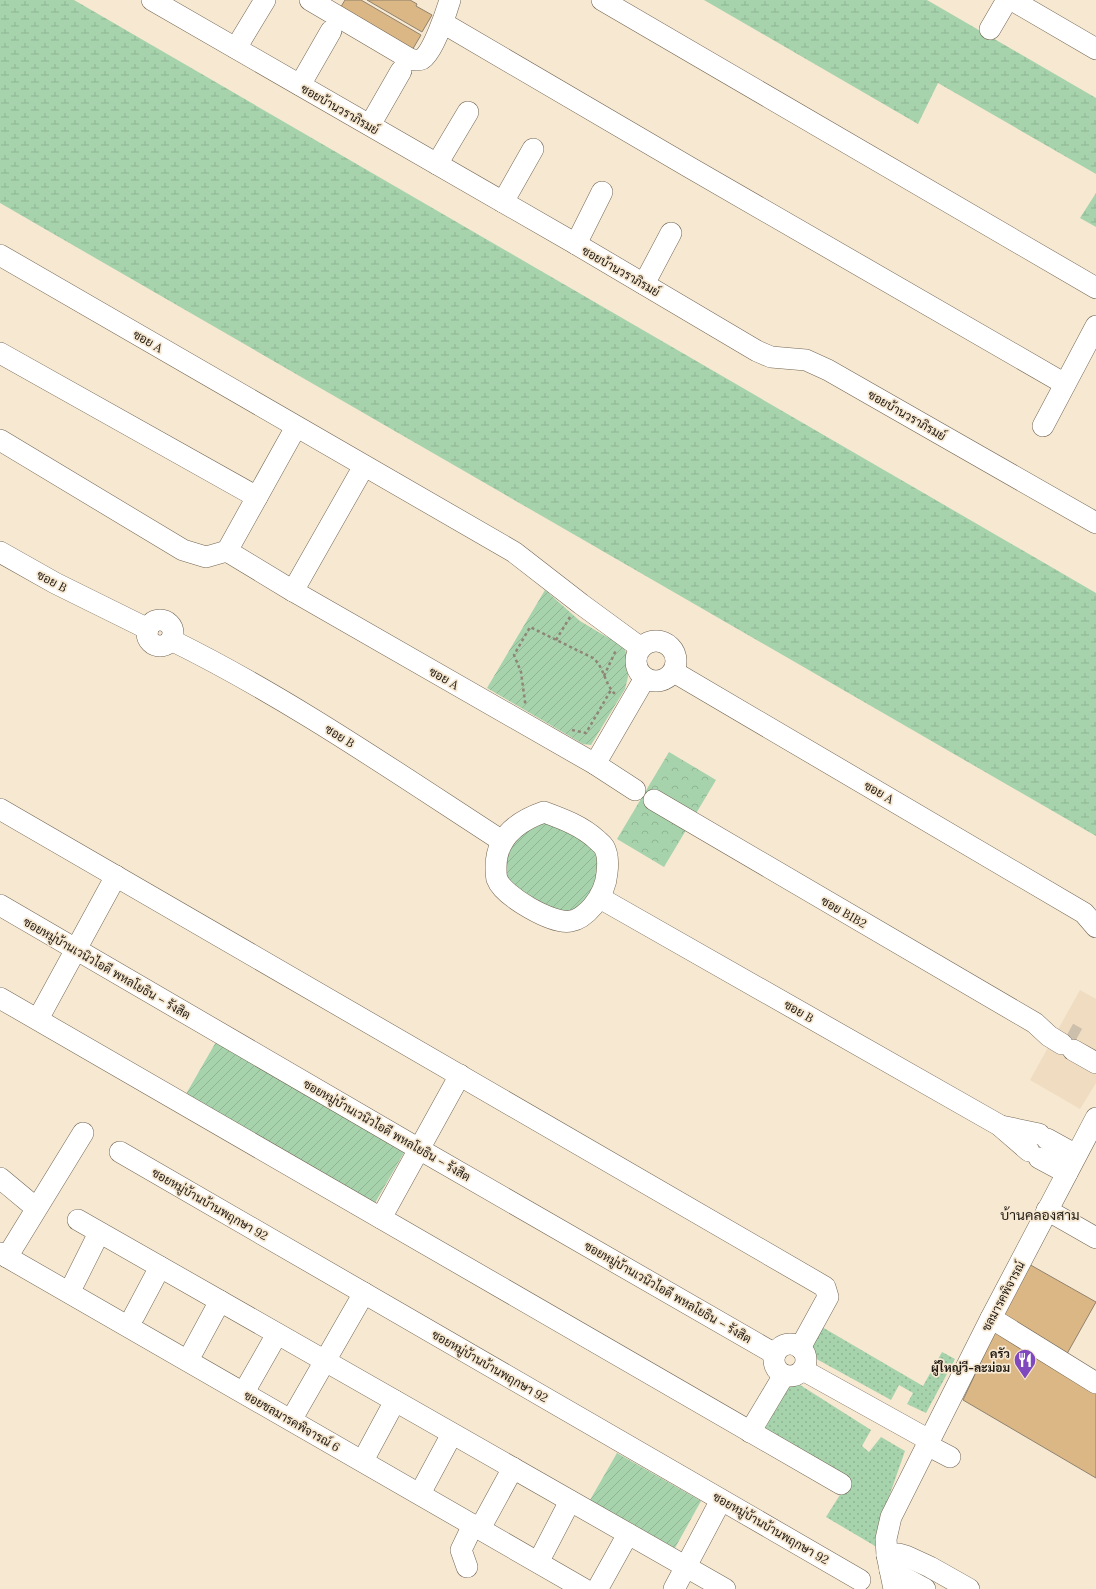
<svg xmlns="http://www.w3.org/2000/svg" width="1096" height="1589" viewBox="0 0 1096 1589" font-family="Lora,Sarabun,serif">
<style>
.built{fill:#f0dcc0}
.grass{fill:url(#grass-dots)}
.wetland{fill:url(#wetland-marsh)}
.park{fill:url(#park-crowns)}
.garden{fill:url(#garden-furrows)}
.building{fill:#dab785;stroke:#90826e}
.lines{fill:none;stroke-linecap:round;stroke-linejoin:round}
.minor-tunnel{stroke:#ccbfac;stroke-width:21;stroke-dasharray:21 10;stroke-linecap:butt}
.minor-casing{stroke:#736653;stroke-width:22}
.path{stroke:#8f8576;stroke-width:2.5;stroke-dasharray:3 3;stroke-linecap:butt}
.minor{stroke:#fff;stroke-width:21}
.labels{text-anchor:middle;dominant-baseline:central;stroke-width:3.5;stroke-linejoin:round;paint-order:stroke}
.street-label{font-size:12px;fill:#211b13;stroke:#f7e8d2}
.poi-label{font-size:12px;font-weight:bold;fill:#211b13;stroke:#f7e8d2;text-anchor:end}
.quarter-label{font-size:14px;fill:#211b13;stroke:#f7e8d2}
</style>
<defs>
<pattern id="grass-dots" width="8" height="8" patternUnits="userSpaceOnUse"><rect width="8" height="8" fill="#a6d3ac"/><path d="M2 2h.1M6 6h.1" fill="none" stroke="#8fb593" stroke-width="1.8" stroke-linecap="round"/></pattern>
<pattern id="wetland-marsh" width="20" height="14" patternUnits="userSpaceOnUse"><rect width="20" height="14" fill="#a6d3ac"/><path d="M1 5h8M5 5V1M11 12h8M15 12V8" fill="none" stroke="#8fb593"/></pattern>
<pattern id="park-crowns" width="20" height="18" patternUnits="userSpaceOnUse"><rect width="20" height="18" fill="#a6d3ac"/><path d="M2 6a3 3 0 1 1 6 0M12 15a3 3 0 1 1 6 0" fill="none" stroke="#8fb593"/></pattern>
<pattern id="garden-furrows" width="10" height="10" patternUnits="userSpaceOnUse"><rect width="10" height="10" fill="#a6d3ac"/><path d="M-1 1l2-2M0 10L10 0M9 11l2-2" fill="none" stroke="#8fb593"/></pattern>
</defs>
<rect width="100%" height="100%" fill="#f7e8d2"/>
<!-- built -->
<polygon class="built" points="1080,990 1096,999 1096,1083 1080,1109 1030,1080"/>
<!-- grass -->
<g class="grass">
<polygon points="822,1327 923,1386 942,1352 955,1359 926,1413 907,1404 913,1393 899,1385 891,1400 811,1356 808,1349"/>
<polygon points="788,1381 797,1383 871,1430 862,1446 869,1452 881,1437 905,1451 877,1531 875,1546 826,1517 848,1482 761,1428"/>
</g>
<!-- wetland -->
<g class="wetland">
<polygon points="0,0 74,0 1096,593 1096,836 0,203"/>
<polygon points="704,0 927,0 1096,98 1096,174 938,83 918,124"/>
<polygon points="1096,193 1096,227 1080,218"/>
</g>
<!-- park -->
<polygon class="park" points="669,752 716,780 664,867 617,839"/>
<!-- garden -->
<g class="garden">
<polygon points="545,590 580,621 605,636 623,645 628,658 628,677 625,689 591,745 583,744 487,688"/>
<path d="M538 820C560 828 593 837 599 863 601 871 600 882 601 891L569 918 504 881 506 841Z"/>
<polygon points="216,1042 405,1151 375,1203 186,1094"/>
<polygon points="617,1453 701,1501 675,1548 590,1500"/>
</g>
<!-- building -->
<g class="building">
<polygon points="345,0 361,0 421,35 411,52 339,10"/>
<polygon points="367,0 410,0 417,4 416,6 432,15 422,32"/>
<polygon points="1027,1263 1096,1302 1059,1368 1096,1393 1096,1478 963,1400"/>
</g>
<g class="lines">
<!-- minor-tunnel -->
<polyline class="minor-tunnel" points="1068,1033 1077,1038"/>
<!-- minor casing -->
<g class="minor-casing">
<g id="minor">
<polyline points="152,0 576,244 757,351 771,357 806,360 828,370 1096,523"/>
<path d="M310 0 410 59C414 60 418 61 422 59 433 52 446 13 450 0"/>
<polyline points="602,0 1096,288"/>
<polyline points="1012,0 1096,49"/>
<polyline points="443,23 689,167 1065,384"/>
<polyline points="990,29 1007,0"/>
<polyline points="236,48 265,0"/>
<polyline points="300,85 331,31"/>
<polyline points="370,125 401,71"/>
<polyline points="437,164 468,112"/>
<polyline points="503,202 533,149"/>
<polyline points="576,244 602,192"/>
<polyline points="0,255 514,552 581,604 641,648"/>
<polyline points="644,284 671,233"/>
<polyline points="0,353 257,497"/>
<polyline points="1043,426 1096,326"/>
<polyline points="0,440 183,550 206,557 227,551 293,591 595,764 635,790"/>
<polyline points="227,551 296,427"/>
<polyline points="0,552 55,583 148,629"/>
<polyline points="293,591 364,466"/>
<circle cx="160" cy="633" r="13"/>
<path d="M171 640C287 697 394 771 502 841"/>
<circle cx="656" cy="661" r="20"/>
<polyline points="674,672 1084,913 1096,927"/>
<polyline points="595,764 645,678"/>
<polyline points="654,800 1035,1023 1049,1036 1062,1044"/>
<polyline points="0,809 825,1287 828,1297 800,1348"/>
<path d="M544 812C563 819 582 826 597 840 599 842 602 844 604 847 608 854 608 865 607 873 606 886 601 896 593 906 588 912 579 920 571 921 553 925 503 896 497 879 496 876 496 871 496 867 496 837 518 821 544 812Z"/>
<polyline points="600,898 999,1125 1029,1151"/>
<polyline points="0,905 419,1149 775,1354"/>
<polyline points="0,998 841,1484"/>
<polyline points="38,1019 116,876"/>
<polyline points="1073,1050 1096,1063"/>
<polyline points="1001,1126 1039,1134"/>
<polyline points="1047,1139 1076,1155"/>
<polyline points="120,1152 860,1580"/>
<polyline points="1039,1158 1067,1173"/>
<polyline points="0,1178 36,1208"/>
<polyline points="1047,1210 1096,1238"/>
<polyline points="381,1218 460,1075"/>
<polyline points="78,1220 725,1589"/>
<polyline points="0,1253 584,1589"/>
<polyline points="7,1257 83,1133"/>
<polyline points="73,1285 99,1233"/>
<polyline points="134,1316 160,1267"/>
<polyline points="991,1318 1096,1383"/>
<circle cx="790" cy="1360" r="16"/>
<polyline points="193,1351 220,1301"/>
<polyline points="803,1370 929,1440"/>
<polyline points="248,1385 277,1334"/>
<polyline points="294,1415 364,1293"/>
<polyline points="750,1432 784,1375"/>
<polyline points="927,1445 950,1457"/>
<polyline points="367,1453 395,1401"/>
<polyline points="424,1486 452,1434"/>
<polyline points="483,1523 513,1468"/>
<polyline points="542,1555 570,1501"/>
<polyline points="887,1555 899,1554 906,1556 930,1567 969,1589"/>
<polyline points="467,1567 461,1550 473,1525"/>
<polyline points="890,1570 925,1589"/>
<polyline points="598,1588 628,1534"/>
<polyline points="674,1589 721,1500"/>
<polyline points="894,1589 887,1555 886,1539 891,1517 991,1318 1096,1118"/>
</g>
</g>
<!-- path -->
<g class="path">
<polyline points="556,640 570,617"/>
<polyline points="604,676 616,650"/>
<path d="M526 703 525 702 521 672 514 655 530 627 593 658C605 668 604 684 616 695"/>
<polyline points="572,730 586,733 611,690"/>
</g>
<!-- minor -->
<use href="#minor" class="minor"/>
</g>
<!-- icons -->
<defs>
<g id="restaurant-pin" transform="scale(1.15)"><path d="M0 17L-7.5 6A9.5 9.5 0 1 1 7.5 6Z" fill="#8048bf" stroke="#f7e8d2"/><path d="M-5-6h1v4h1v-4h1v4h1v-4h1v5L-1.5 .5V6h-2V.5L-5-1ZM5-6V6H3V1.5H1.5Q1.5-4 5-6Z" fill="#fff"/></g>
</defs>
<g fill-rule="evenodd">
<use href="#restaurant-pin" x="1025" y="1360"/>
</g>
<g class="labels">
<!-- street labels -->
<g class="street-label">
<text transform="translate(340 109) rotate(30)">ซอยบ้านวราภิรมย์</text>
<text transform="translate(621 271) rotate(30)">ซอยบ้านวราภิรมย์</text>
<text transform="translate(148 341) rotate(30)">ซอย A</text>
<text transform="translate(907 415) rotate(30)">ซอยบ้านวราภิรมย์</text>
<text transform="translate(52 581) rotate(28)">ซอย B</text>
<text transform="translate(444 678) rotate(30)">ซอย A</text>
<text transform="translate(340 736) rotate(32)">ซอย B</text>
<text transform="translate(879 792) rotate(30)">ซอย A</text>
<text transform="translate(844 912) rotate(30)">ซอย B1B2</text>
<text transform="translate(107 968) rotate(30)">ซอยหมู่บ้านเวนิวไอดี พหลโยธิน – รังสิต</text>
<text transform="translate(799 1011) rotate(30)">ซอย B</text>
<text transform="translate(387 1130) rotate(30)">ซอยหมู่บ้านเวนิวไอดี พหลโยธิน – รังสิต</text>
<text transform="translate(210 1204) rotate(30)">ซอยหมู่บ้านบ้านพฤกษา 92</text>
<text transform="translate(668 1292) rotate(30)">ซอยหมู่บ้านเวนิวไอดี พหลโยธิน – รังสิต</text>
<text transform="translate(1003 1296) rotate(-62)">ชลมารคพิจารณ์</text>
<text transform="translate(490 1366) rotate(30)">ซอยหมู่บ้านบ้านพฤกษา 92</text>
<text transform="translate(292 1421) rotate(30)">ซอยชลมารคพิจารณ์ 6</text>
<text transform="translate(771 1528) rotate(30)">ซอยหมู่บ้านบ้านพฤกษา 92</text>
</g>
<!-- poi labels -->
<g class="poi-label">
<text x="1010" y="1353">ครัว<tspan x="1010" dy="14">ผู้ใหญ่วี-ละม่อม</tspan></text>
</g>
<!-- quarter labels -->
<g class="quarter-label">
<text x="1040" y="1215">บ้านคลองสาม</text>
</g>
</g>
</svg>
